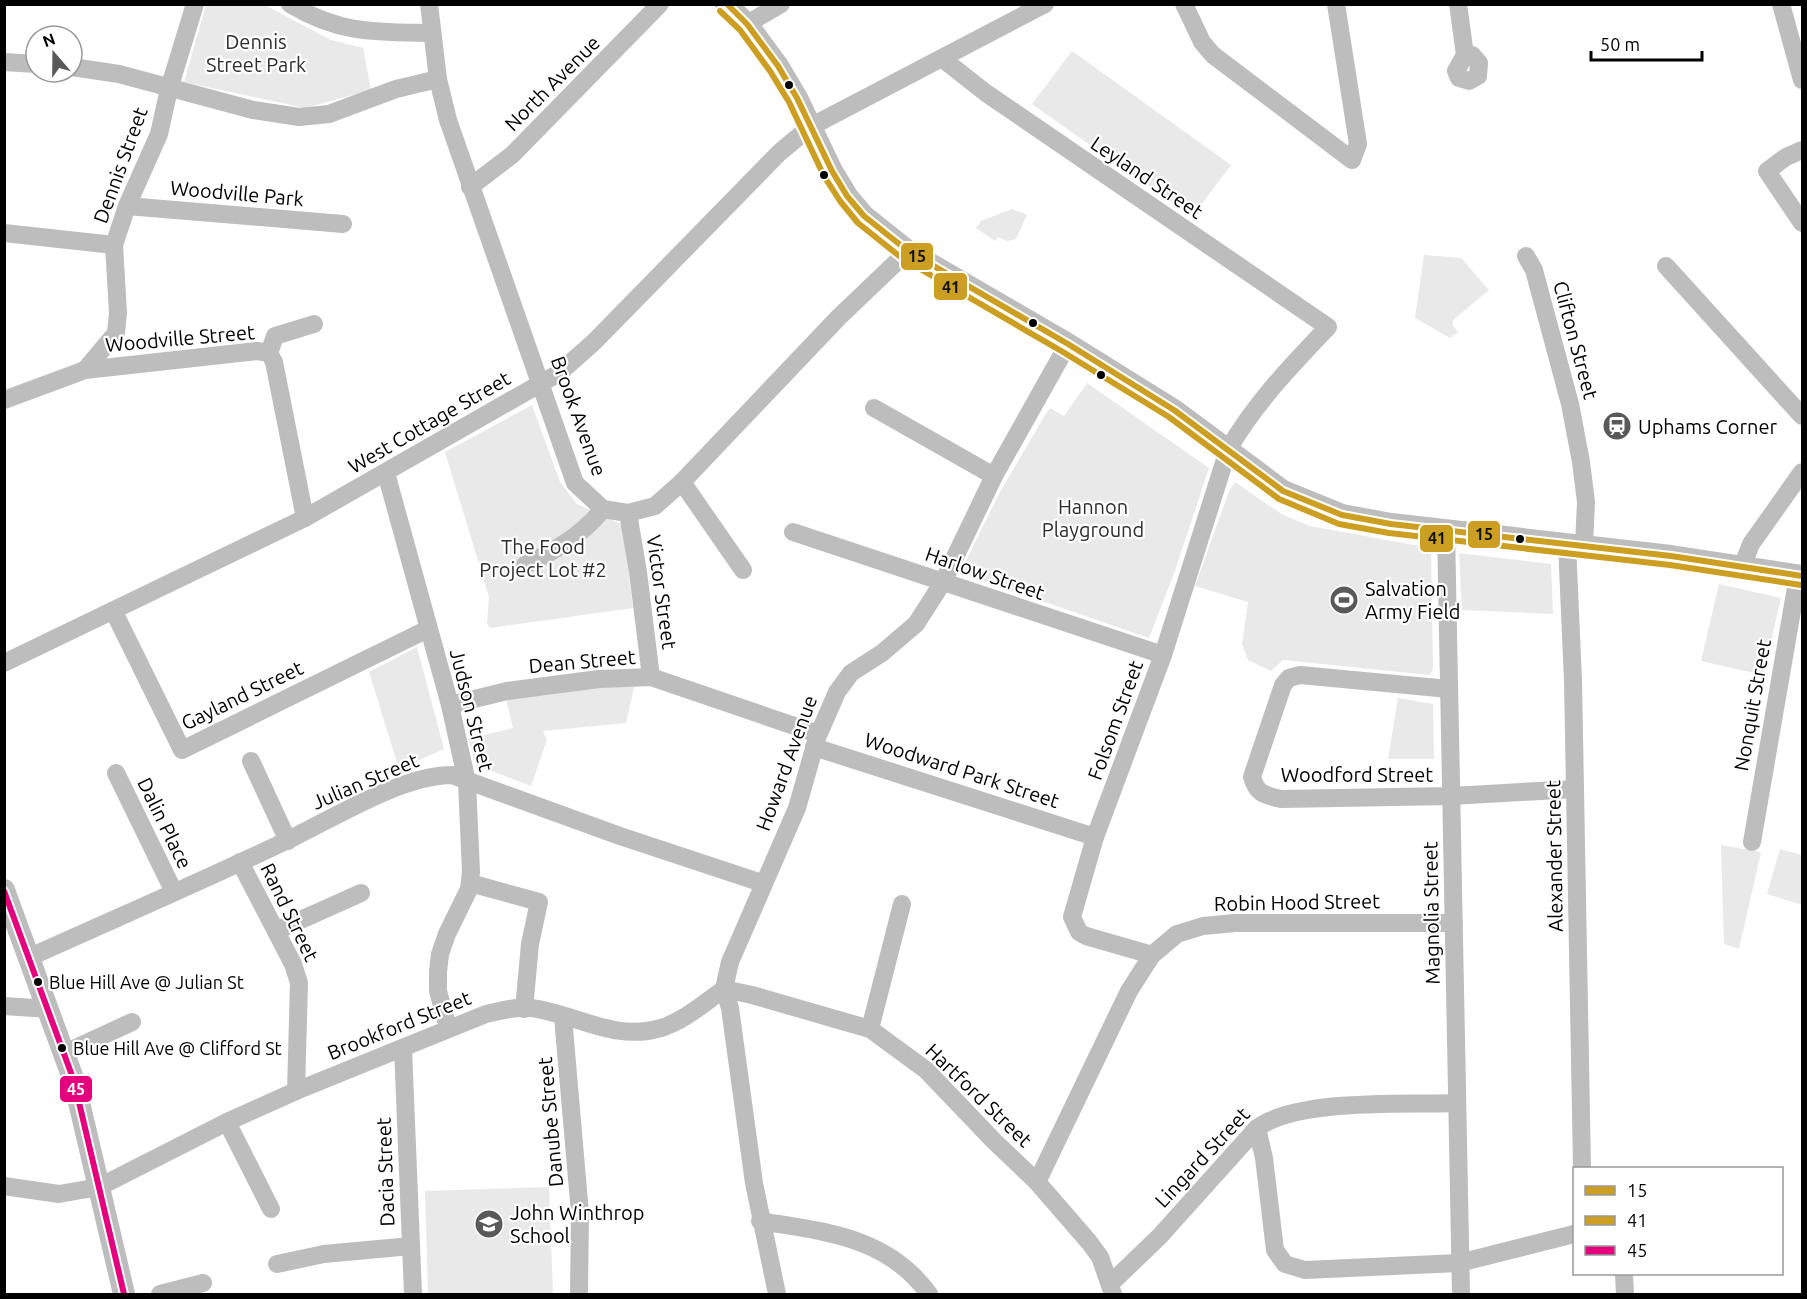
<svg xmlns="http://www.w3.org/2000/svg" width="1807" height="1299" viewBox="0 0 1807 1299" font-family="Ubuntu,sans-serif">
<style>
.green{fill:#e9e9e9}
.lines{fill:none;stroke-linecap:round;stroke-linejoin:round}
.minor{stroke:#bdbdbd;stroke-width:18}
.major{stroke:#bdbdbd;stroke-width:22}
.bus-1-casing{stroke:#fff;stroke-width:10}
.bus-2-casing{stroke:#fff;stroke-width:10}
.bus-3-casing{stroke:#fff;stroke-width:10}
.bus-1{stroke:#cc9f23;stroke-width:6}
.bus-2{stroke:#cc9f23;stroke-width:6}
.bus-3{stroke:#e5007d;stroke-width:6}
.bus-dot{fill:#000;stroke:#fff;stroke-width:2}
.labels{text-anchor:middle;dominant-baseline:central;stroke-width:4.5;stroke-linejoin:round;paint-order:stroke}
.bus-label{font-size:18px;fill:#000;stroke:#fff;text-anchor:start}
.park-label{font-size:20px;fill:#2e2e2e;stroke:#fff}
.street-label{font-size:20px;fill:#000;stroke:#fff}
.poi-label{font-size:20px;fill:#000;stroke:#fff;text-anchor:start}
.line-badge{stroke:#fff;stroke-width:2}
.badge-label{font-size:16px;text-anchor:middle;font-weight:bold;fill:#fff}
.pale-badge-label{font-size:16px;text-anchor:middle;font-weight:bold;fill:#111}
</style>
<rect width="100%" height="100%" fill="#fff"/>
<!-- green -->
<g class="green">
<polygon points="263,4 331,40 363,48 371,90 305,108 184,82 206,5"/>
<polygon points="1072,51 1231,165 1192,217 1032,104"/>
<polygon points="1012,209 1027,215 1016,239 1007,241 998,237 995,241 976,228 981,221"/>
<polygon points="1424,255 1461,258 1489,290 1453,320 1453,326 1458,332 1450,338 1415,318"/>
<polygon points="1087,383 1209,468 1175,571 1149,638 960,573 1001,490 1044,417 1050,408 1064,416"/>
<polygon points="532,405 560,482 577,504 623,525 633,608 490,628 487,624 489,597 445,452"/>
<polygon points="1235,482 1283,515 1310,526 1431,548 1433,669 1430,675 1283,660 1271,671 1248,660 1242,644 1248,602 1195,586 1229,491"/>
<polygon points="1459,553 1551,564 1553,614 1462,610"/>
<polygon points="1719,584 1781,598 1763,675 1701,661"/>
<polygon points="417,647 444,749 399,769 369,672"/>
<polygon points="635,683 626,723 543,731 547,740 531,786 476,765 468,739 513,728 506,699"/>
<polygon points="1398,698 1433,704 1434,759 1388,759"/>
<polygon points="1721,845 1761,852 1739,949 1724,944"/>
<polygon points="1780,849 1802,855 1802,905 1767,894"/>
<polygon points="549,1187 553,1294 428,1294 425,1191"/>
</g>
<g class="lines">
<!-- minor -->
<g class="minor">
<path d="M290 4C340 34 375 32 431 33"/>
<polyline points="429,4 438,79 448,120 575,483 603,509 628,513 655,506 682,482 838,318 908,251"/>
<polyline points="1184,4 1202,42 1213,55 1352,160 1358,144 1336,4"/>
<polyline points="1458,4 1465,55 1456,71 1459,78 1469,81 1478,76 1479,63 1472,55 1465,55"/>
<polyline points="1781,4 1802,80"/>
<polyline points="747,24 781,4"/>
<path d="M944 60 986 93 1328 327C1291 366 1255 403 1228 450L1163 655 1095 837 1072 917 1079 932 1086 936 1152 955"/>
<polyline points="4,62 36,64"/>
<polyline points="72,67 119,74 253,110 299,117 329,114 396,89 438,79"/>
<polyline points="1802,150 1786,157 1767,171 1802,223"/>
<polyline points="470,187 512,155 660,4"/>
<polyline points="127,206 343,224"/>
<polyline points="4,233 114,245"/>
<polyline points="1526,256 1534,270 1570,404 1581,462 1586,502 1584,545"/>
<polyline points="1666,266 1802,416"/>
<polyline points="269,353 275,336 314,324"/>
<polyline points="85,370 116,333 118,313 114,245 127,206 159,134 169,89 195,4"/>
<polyline points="4,400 85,370 257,351 269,353 274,362 305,518"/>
<polyline points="874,408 994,476"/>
<polyline points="386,473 450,705 467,782 471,872 469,889 447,934 440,954 438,972 438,991 448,1028"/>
<polyline points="682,482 743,570"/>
<polyline points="628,513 638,572 651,677"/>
<polyline points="1446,530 1461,1294"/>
<polyline points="793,532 1163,655"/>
<polyline points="1567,544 1573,681 1582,1168"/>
<path d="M525 565C555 551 582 535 603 509"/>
<polyline points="1742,567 1751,544 1802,472"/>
<polyline points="114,612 182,750 428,629"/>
<polyline points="4,663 305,518 559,373 594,342 779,153 810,127 1045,4"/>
<path d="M1449 689 1300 675 1289 678 1283 685 1252 777C1257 794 1264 795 1281 799L1451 796 1575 789"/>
<polyline points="450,705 507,691 599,679 651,677 818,734"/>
<polyline points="814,747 1095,837"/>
<polyline points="251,761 288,841"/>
<polyline points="116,773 174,892"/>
<polyline points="1752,842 1798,576"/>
<polyline points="240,862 293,964 299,983 296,1091"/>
<polyline points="470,883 539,902 530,944 524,1009"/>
<polyline points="276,931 361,893"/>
<path d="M30 957C116 918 203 881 288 840 334 818 402 775 452 775L620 836 762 883"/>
<polyline points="4,1006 49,1009"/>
<polyline points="563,1017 580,1213 579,1294"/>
<polyline points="870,1029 902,904"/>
<polyline points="403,1048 413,1294"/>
<polyline points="65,1053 132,1022"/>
<polyline points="227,1122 271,1209"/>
<polyline points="1257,1128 1264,1158 1275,1250 1285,1264 1305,1270 1459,1263 1574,1234"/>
<polyline points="1037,1182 1129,991 1152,955 1177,934 1203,926 1235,923 1454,923"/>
<path d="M4 1186 59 1194 99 1187 227 1122 296 1091 486 1014C501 1011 516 1006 531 1008 577 1014 614 1042 661 1028 684 1021 704 1003 724 989L752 995 870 1029 926 1070 993 1140 1037 1182 1089 1242 1100 1257 1113 1294"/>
<path d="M760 1221C825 1232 887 1236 929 1294"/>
<polyline points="277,1264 324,1254 411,1246"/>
<polyline points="1624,1274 1625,1294"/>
<path d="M1110 1284 1159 1237 1257 1128C1299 1098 1404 1105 1457 1103"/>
<polyline points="160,1294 203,1283"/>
<polyline points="777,1294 754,1183 730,1008 724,989 730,962 797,808 817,738 837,692 851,673 882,653 916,624 943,582 994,476 1068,344"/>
</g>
<!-- major -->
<g class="major">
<polyline points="726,4 747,24 778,66 797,98 832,171 847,196 864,216 908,251 1068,344 1174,410 1283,491 1342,515 1391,524 1671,556 1802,576"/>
<polyline points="4,890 74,1081 124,1294"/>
</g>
<!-- bus-1 casing -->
<g class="bus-1-casing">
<polyline id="bus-1" points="727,4 747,24 778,66 797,98 832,171 847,196 864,216 908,251 1068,344 1174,410 1283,491 1342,515 1391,524 1671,556 1802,576"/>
</g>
<!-- bus-2 casing -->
<g class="bus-2-casing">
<polyline id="bus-2" points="720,11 740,30 770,71 789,102 824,176 840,201 858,223 903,259 1063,352 1169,417 1279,499 1339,524 1389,533 1670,565 1801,585"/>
</g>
<!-- bus-3 casing -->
<g class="bus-3-casing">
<polyline id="bus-3" points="4,891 74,1081 124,1294"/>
</g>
<!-- bus-1 -->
<use href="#bus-1" class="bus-1"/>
<!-- bus-2 -->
<use href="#bus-2" class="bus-2"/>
<!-- bus-3 -->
<use href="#bus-3" class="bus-3"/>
</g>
<!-- icons -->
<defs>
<g id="station-disc" transform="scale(1.5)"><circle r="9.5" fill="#595959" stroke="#fff"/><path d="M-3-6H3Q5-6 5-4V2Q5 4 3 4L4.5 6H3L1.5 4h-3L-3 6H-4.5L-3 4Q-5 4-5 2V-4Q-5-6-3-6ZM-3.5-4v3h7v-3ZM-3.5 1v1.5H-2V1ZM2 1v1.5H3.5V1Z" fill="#fff"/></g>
<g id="stadium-disc" transform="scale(1.5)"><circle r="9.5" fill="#595959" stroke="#fff"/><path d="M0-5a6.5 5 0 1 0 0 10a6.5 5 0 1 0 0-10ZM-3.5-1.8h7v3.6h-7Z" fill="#fff"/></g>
<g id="school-disc" transform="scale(1.5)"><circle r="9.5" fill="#595959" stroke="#fff"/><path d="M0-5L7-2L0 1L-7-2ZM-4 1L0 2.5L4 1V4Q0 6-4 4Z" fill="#fff"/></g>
</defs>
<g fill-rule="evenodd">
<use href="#station-disc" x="1617" y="426"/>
<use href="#stadium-disc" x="1344" y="600"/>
<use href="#school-disc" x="489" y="1224"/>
</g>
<!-- markers -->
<g class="bus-dot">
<circle cx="789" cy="85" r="5"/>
<circle cx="824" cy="175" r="5"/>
<circle cx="1033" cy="323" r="5"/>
<circle cx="1101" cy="375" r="5"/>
<circle cx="1520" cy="539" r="5"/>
<circle cx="38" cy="982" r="5"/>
<circle cx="62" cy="1048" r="5"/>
</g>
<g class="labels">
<!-- bus labels -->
<g class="bus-label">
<text x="49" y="982">Blue Hill Ave @ Julian St</text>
<text x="73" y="1048">Blue Hill Ave @ Clifford St</text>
</g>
<!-- park labels -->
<g class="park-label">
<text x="256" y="41">Dennis<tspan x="256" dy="23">Street Park</tspan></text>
<text x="1093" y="506">Hannon<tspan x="1093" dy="23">Playground</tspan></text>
<text x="543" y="546">The Food<tspan x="543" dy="23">Project Lot #2</tspan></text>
</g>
<!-- street labels -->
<g class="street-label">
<text transform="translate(552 83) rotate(-45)">North Avenue</text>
<text transform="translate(120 165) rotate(-70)">Dennis Street</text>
<text transform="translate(1147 177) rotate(34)">Leyland Street</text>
<text transform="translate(237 193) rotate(5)">Woodville Park</text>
<text transform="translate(180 338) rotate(-5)">Woodville Street</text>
<text transform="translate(1576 340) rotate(75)">Clifton Street</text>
<text transform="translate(579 416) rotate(70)">Brook Avenue</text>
<text transform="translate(429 422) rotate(-30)">West Cottage Street</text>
<text transform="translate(985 573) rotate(19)">Harlow Street</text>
<text transform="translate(662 592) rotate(82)">Victor Street</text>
<text transform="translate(582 661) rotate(-5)">Dean Street</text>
<text transform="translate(242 695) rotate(-26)">Gayland Street</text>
<text transform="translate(1752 705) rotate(-80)">Nonquit Street</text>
<text transform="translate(472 710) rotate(76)">Judson Street</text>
<text transform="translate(1115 720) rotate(-70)">Folsom Street</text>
<text transform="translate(786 763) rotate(-70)">Howard Avenue</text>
<text transform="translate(962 770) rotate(18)">Woodward Park Street</text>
<text x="1357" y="774">Woodford Street</text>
<text transform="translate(365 781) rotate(-23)">Julian Street</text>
<text transform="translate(165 823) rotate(64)">Dalin Place</text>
<text transform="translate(1554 856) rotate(-91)">Alexander Street</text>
<text transform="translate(1297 902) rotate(-1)">Robin Hood Street</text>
<text transform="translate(290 912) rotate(64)">Rand Street</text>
<text transform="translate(1431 913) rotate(-91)">Magnolia Street</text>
<text transform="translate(399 1025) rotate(-22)">Brookford Street</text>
<text transform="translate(979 1095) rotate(44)">Hartford Street</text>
<text transform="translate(550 1122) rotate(-95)">Danube Street</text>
<text transform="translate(1202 1157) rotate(-47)">Lingard Street</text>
<text transform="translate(385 1172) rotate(-92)">Dacia Street</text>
</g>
<!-- poi labels -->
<g class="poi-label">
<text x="1638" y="426">Uphams Corner</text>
<text x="1365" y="588">Salvation<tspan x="1365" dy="23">Army Field</tspan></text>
<text x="510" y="1212">John Winthrop<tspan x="510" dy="23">School</tspan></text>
</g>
</g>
<g class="line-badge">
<rect x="900" y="242" width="34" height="29" rx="6" fill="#cc9f23"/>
<rect x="933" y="272" width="35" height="29" rx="6" fill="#cc9f23"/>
<rect x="1467" y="520" width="34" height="29" rx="6" fill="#cc9f23"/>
<rect x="1419" y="524" width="35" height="29" rx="6" fill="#cc9f23"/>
<rect x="59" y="1075" width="34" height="28" rx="6" fill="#e5007d"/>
</g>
<g class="badge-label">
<text x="76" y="1095">45</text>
</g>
<g class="pale-badge-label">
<text x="917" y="262">15</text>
<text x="951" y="293">41</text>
<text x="1484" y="540">15</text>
<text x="1437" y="544">41</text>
</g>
<!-- border -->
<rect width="1807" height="1299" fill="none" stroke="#000000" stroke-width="12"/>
<!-- legend -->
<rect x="1573" y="1167" width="210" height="108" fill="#ffffff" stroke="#999999" stroke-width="1.5"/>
<rect x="1585" y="1186" width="30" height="9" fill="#cc9f23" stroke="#999999" stroke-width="1.5"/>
<text x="1627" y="1197" font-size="18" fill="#000000">15</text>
<rect x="1585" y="1216" width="30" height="9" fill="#cc9f23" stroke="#999999" stroke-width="1.5"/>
<text x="1627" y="1227" font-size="18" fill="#000000">41</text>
<rect x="1585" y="1246" width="30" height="9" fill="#e5007d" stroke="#999999" stroke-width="1.5"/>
<text x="1627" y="1257" font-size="18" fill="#000000">45</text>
<!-- north arrow -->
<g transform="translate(54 54) rotate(340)"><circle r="28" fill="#ffffff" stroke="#999999" stroke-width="1.5"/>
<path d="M0-4.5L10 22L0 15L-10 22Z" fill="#595959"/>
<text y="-9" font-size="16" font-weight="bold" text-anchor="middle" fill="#000000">N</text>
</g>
<!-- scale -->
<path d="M1591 51v9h111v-9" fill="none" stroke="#000000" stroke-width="3"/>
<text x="1600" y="51" font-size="18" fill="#000000" stroke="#ffffff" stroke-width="4.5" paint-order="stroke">50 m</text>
</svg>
